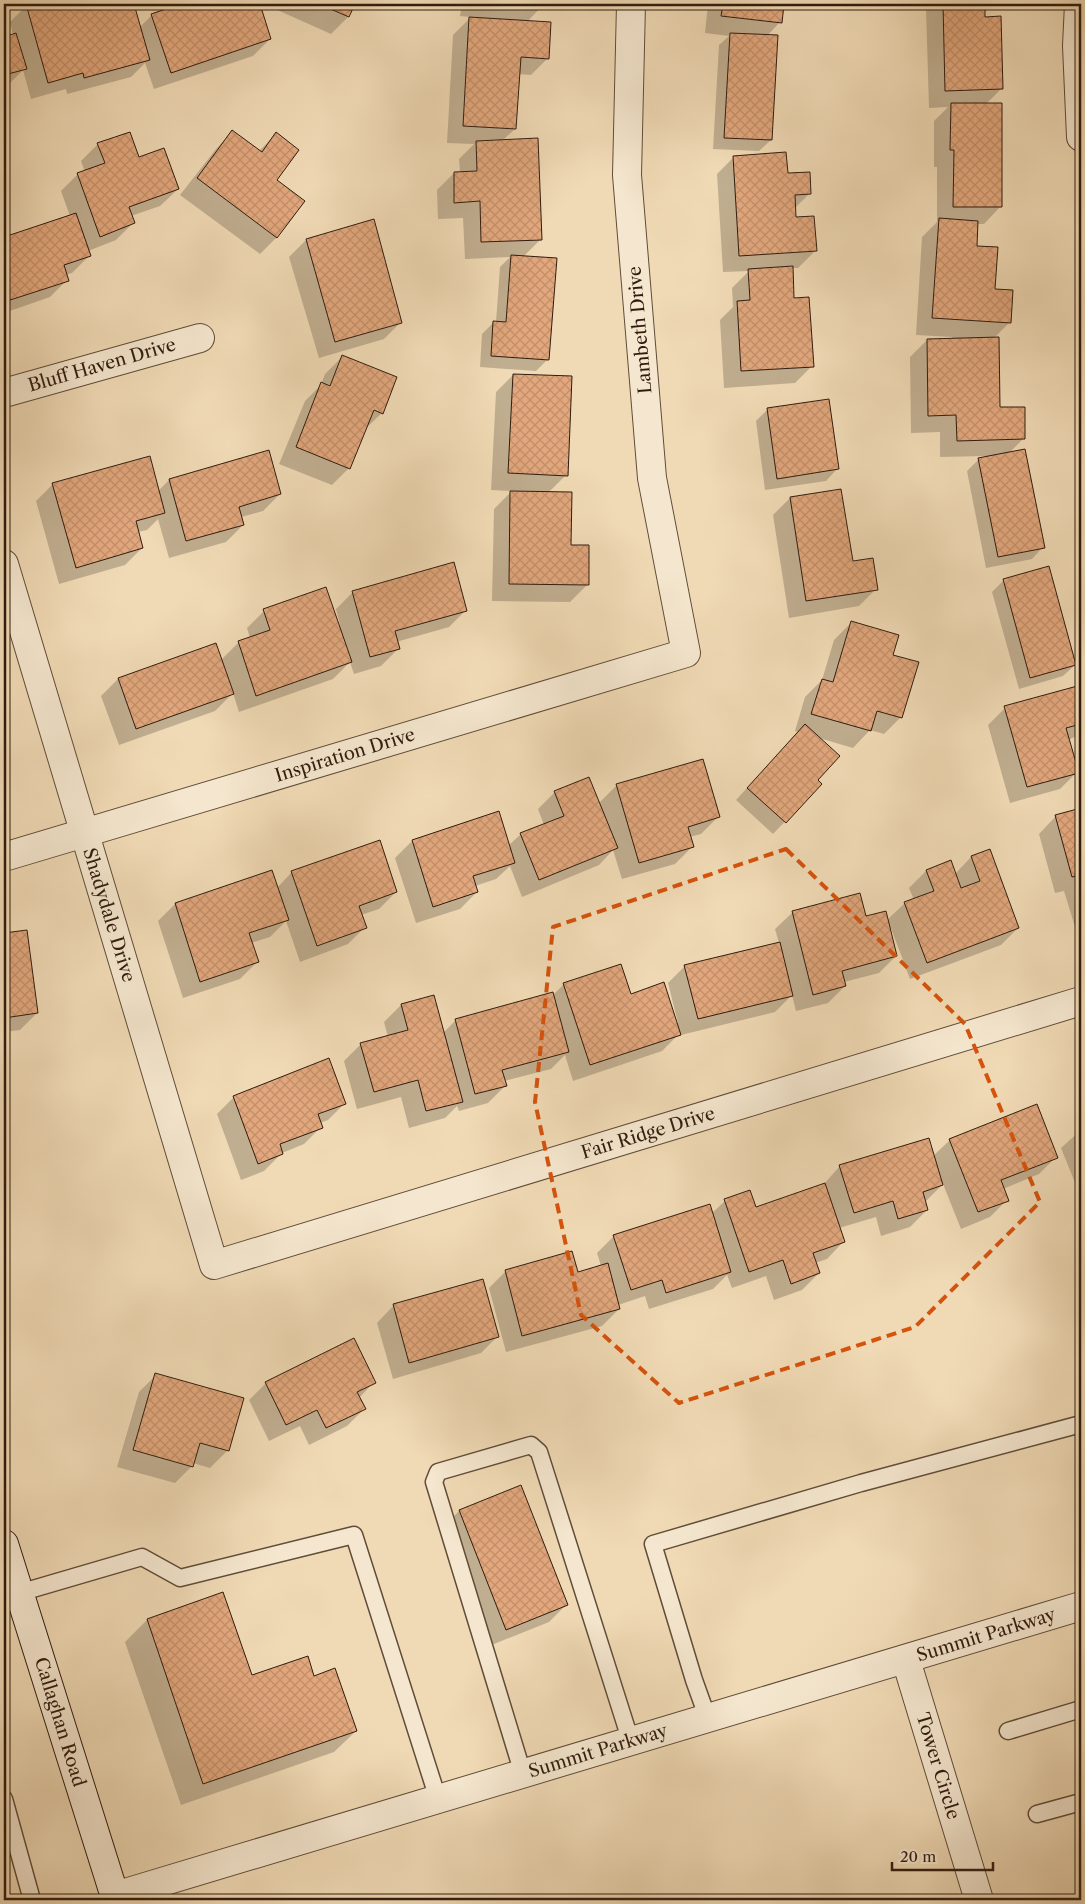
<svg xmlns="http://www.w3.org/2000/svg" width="1085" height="1904" viewBox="0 0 1085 1904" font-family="'Libre Caslon Text',serif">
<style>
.shadow{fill:#0003}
.building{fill:url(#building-cross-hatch);stroke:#301c0f}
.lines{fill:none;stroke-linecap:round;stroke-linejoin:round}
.service-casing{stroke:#604c38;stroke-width:19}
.minor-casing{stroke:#604c38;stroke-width:30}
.secondary-casing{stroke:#301c0f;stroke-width:30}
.service{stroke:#f5e7cf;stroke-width:16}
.minor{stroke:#f5e7cf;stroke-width:28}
.secondary{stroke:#f5e7cf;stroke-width:28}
.marked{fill:none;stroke:#d6530c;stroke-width:4;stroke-dasharray:10 6;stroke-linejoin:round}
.labels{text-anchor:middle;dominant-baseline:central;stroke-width:5;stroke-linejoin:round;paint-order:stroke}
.street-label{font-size:18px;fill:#301c0f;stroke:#f5e7cf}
</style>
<defs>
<pattern id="building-cross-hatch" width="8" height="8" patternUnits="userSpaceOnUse" patternTransform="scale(1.25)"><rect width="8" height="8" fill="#e2a77c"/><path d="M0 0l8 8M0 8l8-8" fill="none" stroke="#c28f6a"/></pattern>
</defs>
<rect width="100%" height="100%" fill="#f0dab5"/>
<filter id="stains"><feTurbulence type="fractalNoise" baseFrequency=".004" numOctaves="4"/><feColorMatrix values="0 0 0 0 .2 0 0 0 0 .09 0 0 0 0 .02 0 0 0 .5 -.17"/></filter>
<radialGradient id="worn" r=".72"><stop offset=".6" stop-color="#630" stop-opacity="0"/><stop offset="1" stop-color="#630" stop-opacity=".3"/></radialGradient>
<!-- shadow -->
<g class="shadow">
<polygon points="30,4 133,4 140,27 152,15 185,4 258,4 270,39 253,56 154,89 145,63 131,77 67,94 66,89 31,99 23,70 8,85 4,87 4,38 13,35 10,22 27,5"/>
<polygon points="264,4 354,4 348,17 331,34"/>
<polygon points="462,4 543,4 542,6 527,22 548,58 531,75 518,74 515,129 502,141 541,239 523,257 548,359 536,371 480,367 482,334 494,322 496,322 500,267 510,257 465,259 463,218 438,219 437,190 454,173 460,173 459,159 474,144 447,143 453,35 471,17 460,16"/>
<polygon points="708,4 789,4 783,11 780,22 767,36 771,140 759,151 713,149 719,45 729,36 705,33"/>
<polygon points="931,4 984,4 984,18 1001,89 986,104 1001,206 984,224 977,224 975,247 1009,323 994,338 999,409 1024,438 1009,453 1043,547 1032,559 986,568 967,471 979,459 986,457 986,456 940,457 940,432 911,433 910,357 927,340 952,339 952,337 916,335 922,237 937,222 937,167 934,167 934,121 948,107 929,108 926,8"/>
<polygon points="232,132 259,151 276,134 275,180 277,237 260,254 180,195 216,149"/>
<polygon points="98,144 138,159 178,189 160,206 131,216 133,223 116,240 88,251 89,256 72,273 65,275 67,280 50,297 4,313 4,238 70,216 61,191 78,174 85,172 81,161"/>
<polygon points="734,157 787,174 810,193 794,209 795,219 815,251 798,268 791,268 793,299 812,366 795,383 724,388 720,320 733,307 732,288 749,271 723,272 717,174"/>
<polygon points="306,240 401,322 384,339 319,358 289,257"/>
<polygon points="342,357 382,413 364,430 349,468 332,485 279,464 305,401 321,385 325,374"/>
<polygon points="513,375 566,475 549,492 587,585 570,602 492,601 494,509 512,491 491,490 496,392"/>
<polygon points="768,409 837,469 826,481 765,490 756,421"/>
<polygon points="169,480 280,494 263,511 241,517 243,525 226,542 169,558 158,519 147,530 138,532 142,548 125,565 59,584 36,501 53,484 158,491"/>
<polygon points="790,498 876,589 859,606 789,618 773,515"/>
<polygon points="1004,580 1075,665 1063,676 1019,689 992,592"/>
<polygon points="353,592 466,610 449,627 396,642 398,649 381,666 354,674 350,662 333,679 239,712 233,693 215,711 119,745 101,696 118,679 221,660 239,642 250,638 247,628 264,611 340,625 336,609"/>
<polygon points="851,623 892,656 901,717 884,734 870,730 853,748 819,738 816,780 821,784 773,834 736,800 798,732 795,731 805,697 822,680 834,640"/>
<polygon points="1081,686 1081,734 1068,740 1077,772 1060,789 1010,803 988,725 1005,708"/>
<polygon points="617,785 718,817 701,834 690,837 692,847 675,864 622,879 613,850 599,865 522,897 510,866 496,879 475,886 477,892 460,909 416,923 395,858 412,841 508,846 521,834 544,825 538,809 555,792 598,804"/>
<polygon points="1081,809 1081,926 1075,927 1064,891 1055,893 1039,834 1056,816"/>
<polygon points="971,857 1018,928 1001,945 910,979 891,928 889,928 896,956 879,973 844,982 845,986 828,1003 796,1011 792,995 775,1012 681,1035 680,1033 662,1051 573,1081 565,1055 551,1069 504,1081 505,1086 488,1103 459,1111 457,1106 445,1118 409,1128 401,1097 357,1109 344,1061 361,1044 388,1037 384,1022 401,1005 443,1033 456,1020 553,995 564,984 630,995 676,1023 678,1023 668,983 685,966 779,943 775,929 793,912 887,920 905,903 914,900 909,888 926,871 955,874"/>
<polygon points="271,871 277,888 292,872 396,892 379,909 361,915 365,927 348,944 300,962 286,921 270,937 251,943 257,962 240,979 183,998 158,921 175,904"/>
<polygon points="26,931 37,1013 20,1030 4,1032 4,934"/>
<polygon points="234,1097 345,1103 328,1120 320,1123 321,1127 304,1144 282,1153 264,1171 241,1180 217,1114"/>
<polygon points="1081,1130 1081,1194 1080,1195 1061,1148"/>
<polygon points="950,1140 1056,1157 1039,1174 1003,1189 1007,1200 990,1217 961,1229 943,1184 925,1202 927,1210 910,1227 881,1236 876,1217 839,1228 844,1241 827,1259 815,1263 819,1273 802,1290 774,1300 766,1276 732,1288 727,1275 713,1289 649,1309 645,1296 618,1305 619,1309 602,1326 506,1352 489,1288 506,1271 577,1273 601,1266 597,1253 614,1236 712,1213 725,1201 755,1208 823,1185 840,1166 933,1156"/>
<polygon points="394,1305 498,1336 481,1353 393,1379 377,1323"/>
<polygon points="156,1375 242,1399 227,1451 210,1468 193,1463 192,1466 175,1483 117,1467 139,1392"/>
<polygon points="374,1382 359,1398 364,1409 347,1426 309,1445 300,1426 269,1441 249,1400 266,1383"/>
<polygon points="520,1486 566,1605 549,1622 489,1646 442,1528 459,1511"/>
<polygon points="147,1620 251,1677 313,1677 356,1731 334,1752 181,1805 125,1642"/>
</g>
<!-- building -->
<g class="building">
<polygon points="26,4 134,4 150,60 84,78 83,73 48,83"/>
<polygon points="181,4 260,4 271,39 171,73 151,14"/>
<polygon points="319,4 355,4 349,17"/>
<polygon points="516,4 544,4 543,7"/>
<polygon points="723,4 784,4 782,23 721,16"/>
<polygon points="943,4 985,4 985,17 1001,16 1003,89 945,91"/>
<polygon points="469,17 551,22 549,59 521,57 516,129 463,126"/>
<polygon points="16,33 27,69 4,75 4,37"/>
<polygon points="730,33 778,35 772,140 724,138"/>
<polygon points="951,103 1002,103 1002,207 953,207 954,150 950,150"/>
<polygon points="232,130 262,152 276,132 299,150 277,180 305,201 277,238 197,178"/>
<polygon points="130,132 139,157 164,148 179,189 129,207 135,223 100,237 77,173 105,163 97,143"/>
<polygon points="538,138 542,240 481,242 480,201 454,203 454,172 477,171 476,141"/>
<polygon points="786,152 788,173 810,172 811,194 795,195 796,217 814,216 817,251 739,256 733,156"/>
<polygon points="76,213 91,256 64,265 69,281 4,302 4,237"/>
<polygon points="939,218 978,221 977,246 998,247 995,289 1013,290 1011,323 932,318"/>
<polygon points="374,219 402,323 335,342 306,239"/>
<polygon points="511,255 557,258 549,360 491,356 493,321 506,322"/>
<polygon points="793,266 794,298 809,297 814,367 741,371 737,301 750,300 748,269"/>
<polygon points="999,337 1000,407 1025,407 1025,439 957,441 956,415 928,416 927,339"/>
<polygon points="342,355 397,377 383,414 374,410 350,469 296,447 321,382 330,386"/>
<polygon points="513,374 572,376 568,476 508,473"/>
<polygon points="829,399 839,469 777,479 767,408"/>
<polygon points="1025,449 1045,548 998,557 978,458"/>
<polygon points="269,450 281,494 239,507 244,525 186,541 169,479"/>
<polygon points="150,456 165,513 136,521 143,548 76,568 52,483"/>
<polygon points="841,489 853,561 873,558 878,590 806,601 790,497"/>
<polygon points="510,491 572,492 571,545 589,545 589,585 509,584"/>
<polygon points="454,562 467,611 395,631 400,649 370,657 352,591"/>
<polygon points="1049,566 1076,665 1030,678 1003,579"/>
<polygon points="326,587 352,662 256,696 238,641 270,630 263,609"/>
<polygon points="851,621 899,635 893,655 919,662 902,718 877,711 871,731 811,714 822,679 833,682"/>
<polygon points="216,643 234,694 136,729 118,678"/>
<polygon points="1081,685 1081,724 1066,728 1079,773 1027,787 1004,706"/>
<polygon points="805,724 840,756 818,780 822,784 786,823 747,788"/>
<polygon points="703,759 720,817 688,827 694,847 639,863 616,784"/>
<polygon points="589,777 618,848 539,880 520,833 564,816 554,791"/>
<polygon points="1081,808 1081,875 1072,877 1055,815"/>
<polygon points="499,811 515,863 473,876 478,892 433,907 412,840"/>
<polygon points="380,840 397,892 359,906 367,928 317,946 291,871"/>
<polygon points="990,849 1019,928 927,963 904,902 934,891 926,870 951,860 961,888 980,881 971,856"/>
<polygon points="272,870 289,920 249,933 259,962 200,982 175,903"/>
<polygon points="860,893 866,916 886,911 897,956 842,971 846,986 813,995 792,911"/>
<polygon points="27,930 38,1013 4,1018 4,933"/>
<polygon points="780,942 793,996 698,1019 684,965"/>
<polygon points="621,964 631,994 664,982 681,1035 590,1065 563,983"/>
<polygon points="553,992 569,1052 502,1070 507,1086 475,1094 455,1019"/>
<polygon points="434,995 463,1102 426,1111 418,1080 374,1092 360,1043 408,1030 401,1004"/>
<polygon points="329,1058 346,1104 318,1114 323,1128 280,1144 283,1154 258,1164 233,1096"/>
<polygon points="1037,1104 1058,1158 1001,1180 1009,1201 978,1212 949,1139"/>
<polygon points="929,1138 943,1185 923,1192 928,1210 898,1219 893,1201 854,1213 839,1165"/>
<polygon points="825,1183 845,1242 813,1253 820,1273 791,1284 783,1260 749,1272 724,1199 750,1190 756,1207"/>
<polygon points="710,1204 731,1272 666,1293 662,1280 631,1290 613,1235"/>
<polygon points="572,1251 578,1272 608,1263 620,1309 522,1336 505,1270"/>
<polygon points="483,1279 499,1337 409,1363 393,1304"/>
<polygon points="354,1338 376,1383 357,1392 366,1409 326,1428 317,1410 286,1425 265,1382"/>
<polygon points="155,1373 244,1398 229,1451 200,1443 193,1467 133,1450"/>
<polygon points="521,1485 568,1605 506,1630 459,1510"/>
<polygon points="223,1592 252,1675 308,1656 314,1676 335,1668 357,1731 203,1784 147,1619"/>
</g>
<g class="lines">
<!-- service casing -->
<g class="service-casing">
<g id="service">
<polyline points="19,1593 142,1557 180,1578 354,1535 438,1799"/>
<polyline points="708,1719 694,1680 653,1544 861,1483 1081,1424"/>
<polyline points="1008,1731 1081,1709"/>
<polyline points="523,1774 434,1482 438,1472 531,1445 539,1452 631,1742"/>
<polyline points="4,1799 32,1900"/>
<polyline points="1037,1814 1081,1802"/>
</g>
</g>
<!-- minor casing -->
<g class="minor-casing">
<g id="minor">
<polyline points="1079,4 1077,46 1081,137"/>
<polyline points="4,393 200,338"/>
<polyline points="4,564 214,1265 1081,1001"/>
<polyline points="4,857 686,653 652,478 627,175 631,4"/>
<polyline points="906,1660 979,1900"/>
<polyline points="115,1896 1081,1606"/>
</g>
</g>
<!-- secondary casing -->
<g class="secondary-casing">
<polyline id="secondary" points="4,1544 116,1900"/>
</g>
<!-- service -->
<use href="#service" class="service"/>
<!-- minor -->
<use href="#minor" class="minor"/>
<!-- secondary -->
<use href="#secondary" class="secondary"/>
</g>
<!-- marked area -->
<path class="marked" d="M786 849 965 1024 1040 1202 915 1327 679 1403 581 1315 535 1102 553 927Z"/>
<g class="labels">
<!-- street labels -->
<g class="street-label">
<text transform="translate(640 330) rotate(-95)">Lambeth Drive</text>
<text transform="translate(102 365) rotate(-16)">Bluff Haven Drive</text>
<text transform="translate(345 755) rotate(-17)">Inspiration Drive</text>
<text transform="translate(109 915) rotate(73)">Shadydale Drive</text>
<text transform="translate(648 1133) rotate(-17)">Fair Ridge Drive</text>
<text transform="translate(986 1635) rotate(-17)">Summit Parkway</text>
<text transform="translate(60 1722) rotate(73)">Callaghan Road</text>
<text transform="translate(598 1751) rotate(-17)">Summit Parkway</text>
<text transform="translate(938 1766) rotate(73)">Tower Circle</text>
</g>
</g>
<!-- margin -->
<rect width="1085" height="1904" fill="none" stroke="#f0dab5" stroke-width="20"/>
<rect x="5" y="5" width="1075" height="1894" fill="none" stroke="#301c0f" stroke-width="2.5"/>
<rect x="10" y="10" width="1065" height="1884" fill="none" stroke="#301c0f"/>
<!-- scale -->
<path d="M892 1862v8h101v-8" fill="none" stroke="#301c0f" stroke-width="2.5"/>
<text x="900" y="1862" font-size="15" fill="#301c0f" stroke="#f5e7cf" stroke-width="4" paint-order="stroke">20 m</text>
<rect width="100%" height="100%" filter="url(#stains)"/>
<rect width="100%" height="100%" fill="url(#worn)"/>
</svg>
